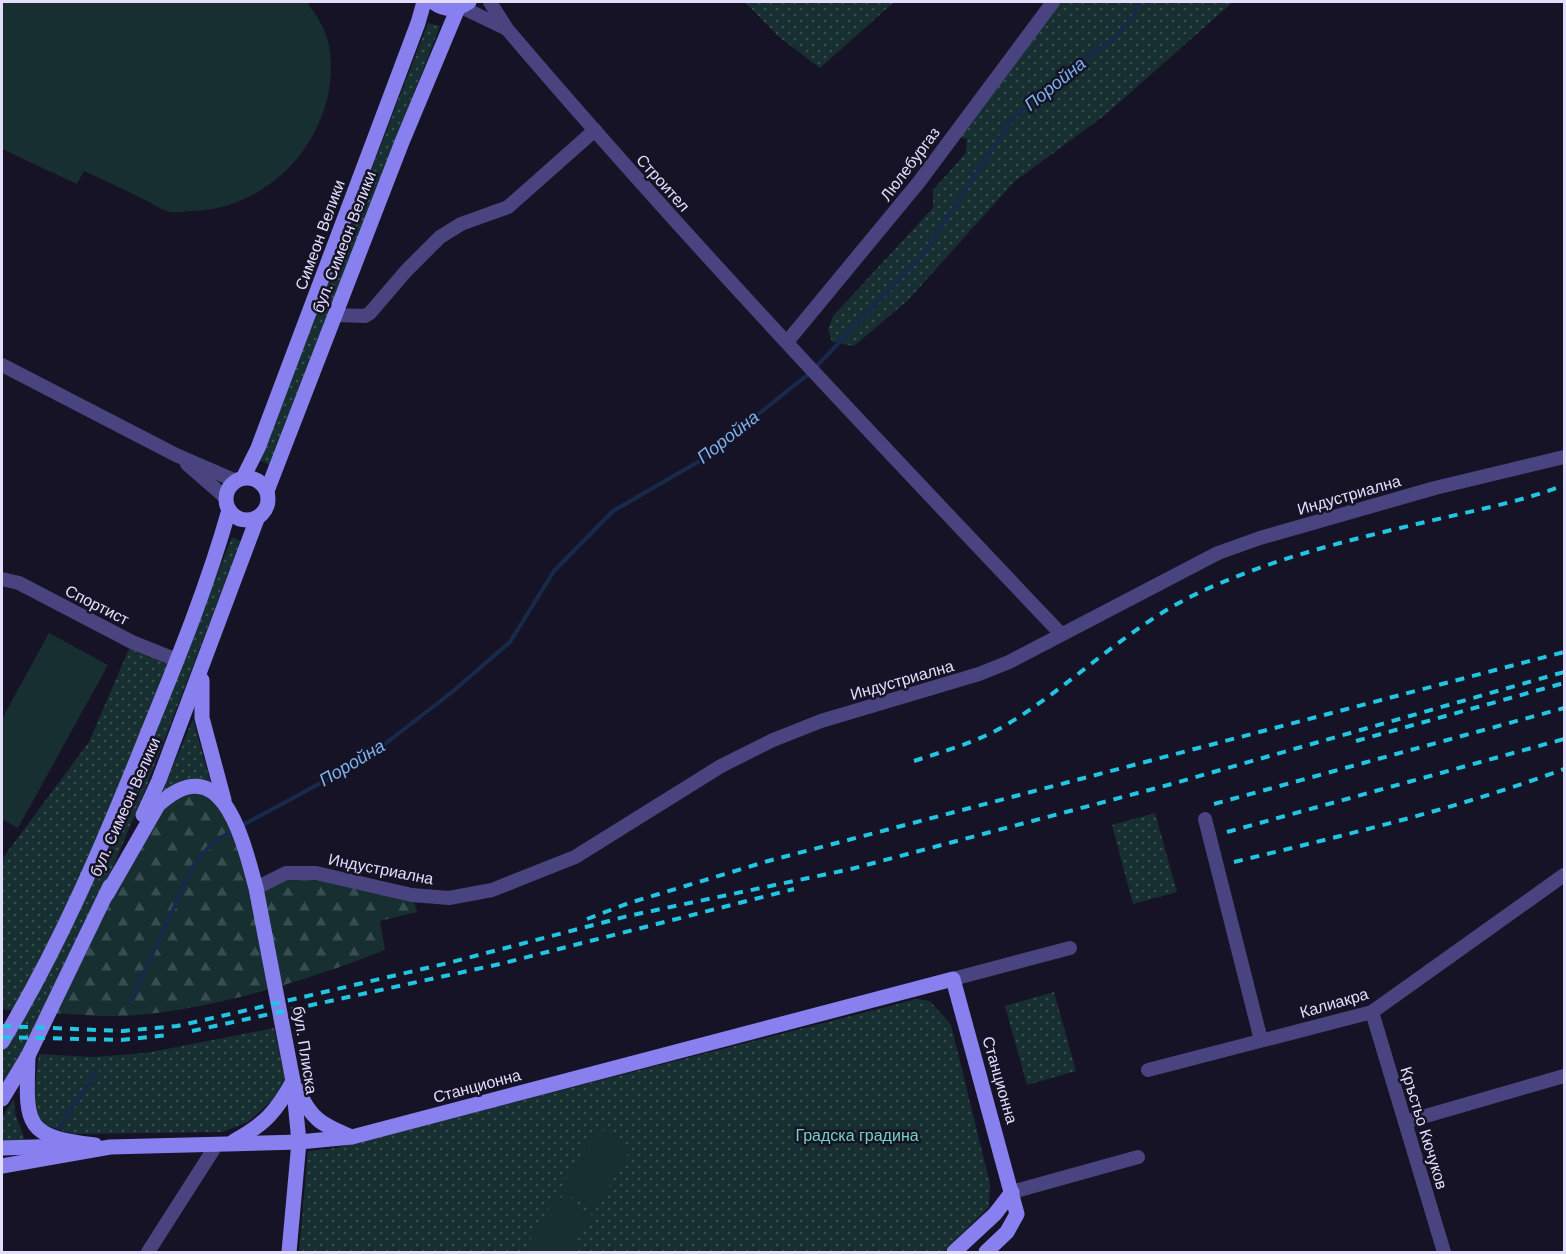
<svg xmlns="http://www.w3.org/2000/svg" width="1566" height="1254" viewBox="0 0 1566 1254" font-family="Arial,sans-serif">
<style>
.grass{fill:url(#grass-dots)}
.forest{fill:url(#forest-firs)}
.pitch{fill:#172f30}
.lines{fill:none;stroke-linecap:round;stroke-linejoin:round}
.stream{stroke:#182a4b;stroke-width:4}
.street{stroke:#49447f;stroke-width:14}
.secondary{stroke:#8880ee;stroke-width:15}
.rail{stroke:#22c6e2;stroke-width:4;stroke-dasharray:9 8;stroke-linecap:butt}
.labels{text-anchor:middle;dominant-baseline:central;stroke-width:5;stroke-linejoin:round;paint-order:stroke}
.street-label{font-size:16px;fill:#e2ddfb;stroke:#171326}
.park-label{font-size:16px;fill:#72d2bf;stroke:#171326}
.water-label{font-size:18px;font-style:italic;fill:#79b2ed;stroke:#171326}
</style>
<defs>
<pattern id="grass-dots" width="8" height="8" patternUnits="userSpaceOnUse" patternTransform="scale(1.5)"><rect width="8" height="8" fill="#172f30"/><path d="M2 2h.1M6 6h.1" fill="none" stroke="#384d4f" stroke-width="1.8" stroke-linecap="round"/></pattern>
<pattern id="forest-firs" width="22" height="20" patternUnits="userSpaceOnUse" patternTransform="scale(1.5)"><rect width="22" height="20" fill="#172f30"/><path d="M5 1l3.5 6h-7zM16 11l3.5 6h-7z" fill="#384d4f"/></pattern>
</defs>
<rect width="100%" height="100%" fill="#171326"/>
<!-- grass -->
<g class="grass">
<polygon points="745,2 894,2 820,68 779,37"/>
<polygon points="1053,2 1233,2 1105,115 1014,182 908,300 854,346 832,342 828,329 833,316 933,208 933,190 966,153 967,139 953,135"/>
<polygon points="428,23 440,26 270,465 259,460"/>
<polygon points="232,537 241,541 146,788 113,867 53,995 2,1090 2,1043 20,1012 2,1009 2,859 89,742 132,642 177,660 135,780"/>
<polygon points="193,719 211,784 190,780 162,792"/>
<polygon points="1155,813 1177,892 1133,904 1112,825"/>
<polygon points="1054,992 1076,1071 1027,1085 1005,1006"/>
<polygon points="917,999 930,1001 951,1025 990,1184 989,1207 943,1252 299,1252 308,1151 336,1148"/>
<polygon points="274,1028 285,1078 275,1098 248,1122 222,1132 73,1134 45,1125 38,1117 33,1101 39,1054 93,1057 146,1053"/>
<polygon points="14,1099 15,1113 26,1143 2,1144 2,1117"/>
</g>
<!-- forest -->
<path class="forest" d="M185 786 225 804 256 888 286 873 412 895 417 912 380 921 385 950C305 981 222 1007 137 1015 108 1018 78 1014 49 1013L158 805Z"/>
<!-- pitch -->
<g class="pitch">
<path d="M2 2H307C316 15 326 29 329 46 343 128 275 209 193 211 186 211 177 213 170 212 162 210 153 204 145 200 125 190 104 180 84 171L77 184 2 149Z"/>
<polygon points="49,633 108,665 18,828 2,819 2,719"/>
<polygon points="597,1127 631,1148 595,1210 560,1190"/>
<polygon points="557,1195 592,1215 570,1252 523,1252"/>
</g>
<g class="lines">
<!-- stream -->
<g class="stream">
<polyline points="815,368 924,253 1012,119 1060,77 1112,40 1133,17 1139,2"/>
<polyline points="241,826 367,758 452,692 510,642 554,571 613,511 698,462 810,373"/>
<polyline points="131,1001 193,866 212,843 234,830"/>
<polyline points="58,1128 97,1071"/>
</g>
<!-- street -->
<g class="street">
<path d="M490 2 507 29C684 237 873 436 1061 634"/>
<polyline points="461,7 505,28"/>
<polyline points="335,315 365,316 370,313 406,271 440,237 461,224 508,207 595,130"/>
<polyline points="787,342 919,182 1053,2"/>
<polyline points="2,365 176,455 236,481"/>
<polyline points="187,464 226,498"/>
<polyline points="2,579 19,583 132,642 177,660"/>
<polyline points="1205,819 1261,1040"/>
<polyline points="256,888 286,873 316,873 412,895 449,898 492,890 575,857 721,766 773,740 821,721 979,674 1009,662 1218,553 1260,538 1435,488 1564,457"/>
<polyline points="953,979 1070,948"/>
<polyline points="1372,1012 1444,1252"/>
<polyline points="1148,1070 1372,1012 1564,875"/>
<polyline points="1405,1122 1564,1076"/>
<polyline points="1012,1192 1138,1157"/>
<polyline points="148,1252 217,1144"/>
</g>
<!-- secondary -->
<g class="secondary">
<path d="M433 2C445 11 457 10 469 2"/>
<circle cx="247" cy="499" r="21"/>
<polyline points="243,478 258,448 418,23 424,2"/>
<polyline points="267,491 402,142 458,8"/>
<polyline points="202,680 202,718 224,800"/>
<polyline points="143,815 159,780 257,519"/>
<path d="M107 894 158 805C222 746 243 840 256 888L293 1081 299 1142 289 1252"/>
<path d="M2 1042C60 946 104 842 146 737 176 663 207 588 229 510"/>
<path d="M28 1057C26 1124 23 1137 95 1145"/>
<path d="M298 1090C311 1119 321 1124 349 1136"/>
<polyline points="2,1099 28,1056 110,886"/>
<path d="M234 1141C265 1124 276 1112 293 1081"/>
<polyline points="2,1148 65,1146"/>
<polyline points="2,1166 110,1147 299,1142 352,1137 953,979 1017,1214 1007,1232 986,1252"/>
<polyline points="954,1252 995,1214 1012,1192"/>
</g>
<!-- rail -->
<g class="rail">
<polyline points="1356,741 1564,683"/>
<path d="M914 761C944 751 978 742 1006 725 1071 686 1124 630 1192 596 1272 557 1361 537 1447 517 1486 508 1526 500 1564 485"/>
<polyline points="1214,804 1564,708"/>
<polyline points="1227,832 1564,739"/>
<path d="M1234 862C1345 835 1457 809 1564 769"/>
<polyline points="587,919 629,903 768,861 1564,652"/>
<polyline points="2,1026 123,1031 177,1026 239,1012 448,963 628,916 851,869 1168,785 1564,672"/>
<polyline points="192,1031 500,964 794,889"/>
<polyline points="2,1037 121,1040 169,1035"/>
</g>
</g>
<g class="labels">
<!-- street labels -->
<g class="street-label">
<text transform="translate(910 164) rotate(-53)">Люлебургаз</text>
<text transform="translate(663 183) rotate(48)">Строител</text>
<text transform="translate(320 235) rotate(-70)">Симеон Велики</text>
<text transform="translate(344 242) rotate(-69)">бул. Симеон Велики</text>
<text transform="translate(1349 495) rotate(-16)">Индустриална</text>
<text transform="translate(97 605) rotate(27)">Спортист</text>
<text transform="translate(902 680) rotate(-16)">Индустриална</text>
<text transform="translate(125 807) rotate(-66)">бул. Симеон Велики</text>
<text transform="translate(381 869) rotate(11)">Индустриална</text>
<text transform="translate(1334 1003) rotate(-16)">Калиакра</text>
<text transform="translate(305 1050) rotate(81)">бул. Плиска</text>
<text transform="translate(1000 1080) rotate(74)">Станционна</text>
<text transform="translate(477 1086) rotate(-15)">Станционна</text>
<text transform="translate(1424 1128) rotate(73)">Кръстьо Кючуков</text>
</g>
<!-- park labels -->
<g class="park-label">
<text x="857" y="1135">Градска градина</text>
</g>
<!-- water labels -->
<g class="water-label">
<text transform="translate(1055 84) rotate(-39)">Поройна</text>
<text transform="translate(728 437) rotate(-38)">Поройна</text>
<text transform="translate(352 763) rotate(-31)">Поройна</text>
</g>
</g>
<!-- border -->
<rect width="1566" height="1254" fill="none" stroke="#e2ddfb" stroke-width="6"/>
</svg>
